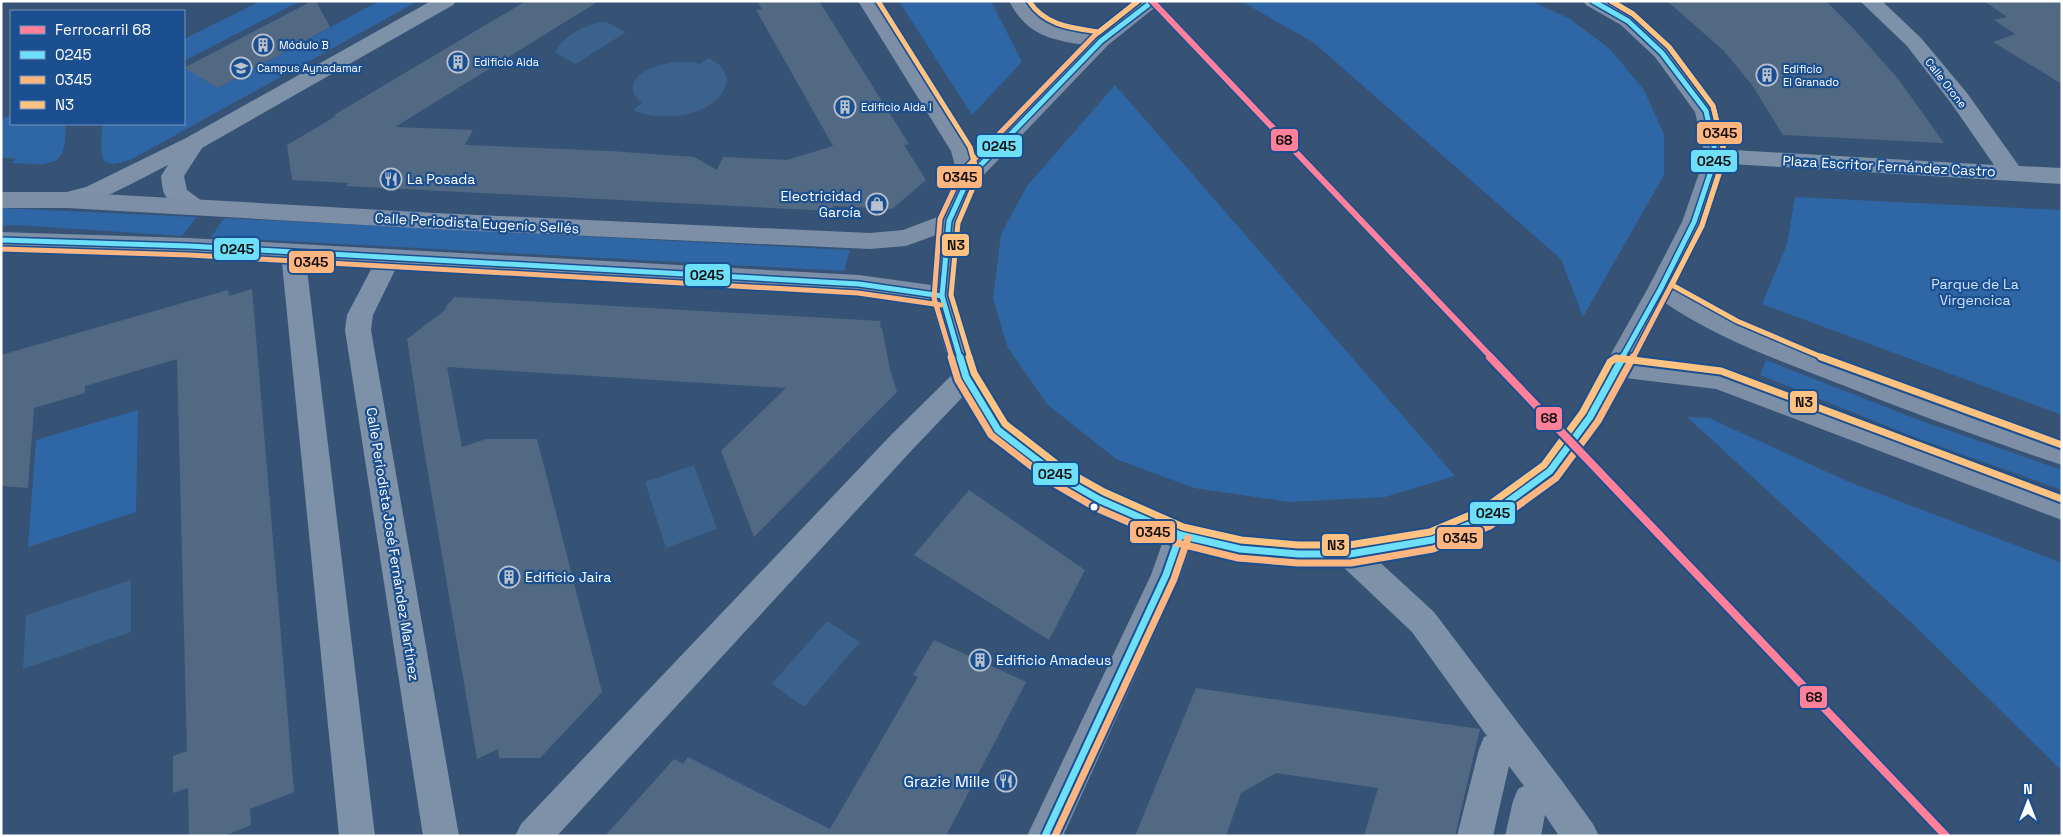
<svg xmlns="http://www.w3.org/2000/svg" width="2063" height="837" viewBox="0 0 2063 837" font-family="'Space Grotesk',sans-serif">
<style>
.green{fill:#2f66a5}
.water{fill:#3b618d}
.building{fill:#526984}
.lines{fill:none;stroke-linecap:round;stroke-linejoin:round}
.minor{fill:#7d92a8;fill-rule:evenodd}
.major{fill:#7d8ea7;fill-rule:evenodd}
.bus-1-far1-casing{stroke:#1b4f8f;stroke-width:8}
.bus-1-casing{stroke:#1b4f8f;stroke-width:11}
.bus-2-far1-casing{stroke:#1b4f8f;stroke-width:8}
.bus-2-casing{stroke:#1b4f8f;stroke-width:11}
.bus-3-far1-casing{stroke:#1b4f8f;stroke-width:8}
.bus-3-casing{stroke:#1b4f8f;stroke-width:11}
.bus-1-far1{stroke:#6ddff8;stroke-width:5}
.bus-1{stroke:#6ddff8;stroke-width:7}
.bus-2-far1{stroke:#ffb580;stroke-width:5}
.bus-2{stroke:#ffb580;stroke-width:7}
.bus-3-far1{stroke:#ffc280;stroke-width:5}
.bus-3{stroke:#ffc280;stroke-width:7}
.rail-1-far1-casing{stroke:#1b4f8f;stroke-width:9}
.rail-1-casing{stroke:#1b4f8f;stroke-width:12}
.rail-1-far1{stroke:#ff8098;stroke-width:6}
.rail-1{stroke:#ff8098;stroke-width:8}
.bus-dot{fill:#fff;stroke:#1b4f8f;stroke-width:2}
.labels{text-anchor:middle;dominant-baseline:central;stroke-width:4.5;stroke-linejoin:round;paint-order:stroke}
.far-poi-label{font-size:11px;fill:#fff;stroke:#1b4f8f;text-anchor:start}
.far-street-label{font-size:11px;fill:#fff;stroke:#1b4f8f}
.street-label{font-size:14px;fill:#fff;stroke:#1b4f8f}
.poi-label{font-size:14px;fill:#fff;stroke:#1b4f8f;text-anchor:start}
.park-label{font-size:14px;fill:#cfe3fa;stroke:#1b4f8f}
.near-poi-label{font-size:16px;fill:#fff;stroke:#1b4f8f;text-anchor:end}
.line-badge{stroke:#1b4f8f;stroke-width:2}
.pale-badge-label{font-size:14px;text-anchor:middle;font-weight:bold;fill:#111}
</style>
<rect width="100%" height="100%" fill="#365274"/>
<!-- green -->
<g class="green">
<polygon points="261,1 300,1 184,61 184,39"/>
<path d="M379 1H418L134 158C94 174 102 155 102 124H184V67L218 88Z"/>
<polygon points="899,1 991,1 1022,62 972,115"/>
<polygon points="1241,1 1532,1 1570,19 1610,49 1644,90 1664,134 1664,175 1583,317 1561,259 1314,43"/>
<polygon points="1115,85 1455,476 1385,497 1290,502 1194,488 1116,459 1048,405 1008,348 993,299 1001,234 1027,186"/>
<path d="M11 115V124H66C65 133 66 147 61 155 53 169 25 163 12 163L16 158H1V120Z"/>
<polygon points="1795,197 2062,210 2062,415 1762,304 1787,244"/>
<polygon points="1,208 197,217 182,236 16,225 1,226"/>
<polygon points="224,218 850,250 844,271 211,237"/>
<polygon points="1766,360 1919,420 2062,470 2062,490 1919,439 1760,375"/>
<polygon points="138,410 136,512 28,547 36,440"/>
<polygon points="1687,417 1709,418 1849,482 2062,563 2062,771 1916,627"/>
</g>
<!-- water -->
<g class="water">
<path d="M606 22 626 32 576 64 555 53C560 37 589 22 606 22Z"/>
<path d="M709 58 721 66 727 78C725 116 659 124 633 110L642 103C609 74 675 55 700 64Z"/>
<polygon points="694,465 717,529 666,548 645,482"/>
<polygon points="131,580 131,632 23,669 26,615"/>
<polygon points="827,621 860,642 804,707 772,684"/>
</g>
<!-- building -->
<g class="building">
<polygon points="312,1 316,1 330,27 218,88 184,68"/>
<polygon points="526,1 599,1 395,127 473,130 465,145 610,151 694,157 717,170 723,157 787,160 833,146 756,10 762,9 757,1 819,1 909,144 904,145 926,180 892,209 833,206 831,211 346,186 349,183 292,180 287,145 336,116 334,115"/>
<polygon points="1667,1 1826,1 1854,29 1899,80 1944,143 1783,135 1752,85 1724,51"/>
<polygon points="1984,1 2062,1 2062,84 1993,42 2015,34 1994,20 2007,17"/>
<polygon points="252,289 294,792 250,809 251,825 224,836 189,836 188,788 173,793 173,756 187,751 177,359 85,386 85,393 34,408 28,488 1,486 1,355 228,290 229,296"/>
<polygon points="455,297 881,321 880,328 882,328 890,369 897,392 754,537 721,451 786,388 447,367 462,447 486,439 537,439 602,692 540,758 499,758 498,749 477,759 423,444 407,339 445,310 448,304"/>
<polygon points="969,490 1085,570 1049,640 914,555"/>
<polygon points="934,640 1026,682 946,836 605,836 674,759 683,764 688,757 830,829 918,677 913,675"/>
<polygon points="1196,688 1480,729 1455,836 1364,836 1378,788 1276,773 1241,793 1226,836 1135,836"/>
</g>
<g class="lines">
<!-- minor -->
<g class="minor">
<path d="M431 1H456L453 5 202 148 184 176 187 190 202 201 206 207 202 213C190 216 171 208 165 195 162 190 162 182 161 176L168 165C143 177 84 213 59 206L55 200 59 194 86 187 186 138Z"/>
<polygon points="1860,1 1882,1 1921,38 1967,93 2019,166 2062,168 2062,184 1716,163 1708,161 1705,156 1708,151 1716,149 1994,165 1951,103 1907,46"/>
<polygon points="293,244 302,247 305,253 375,836 339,836 281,253 284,247"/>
<polygon points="389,249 398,252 401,258 373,315 371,330 459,836 423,836 345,330 347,315 377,258 380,252"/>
<polygon points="966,367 975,370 979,377 975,384 912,450 557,836 515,836 521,824 892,434 957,370"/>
<polygon points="1350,541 1361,545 1434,612 1562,781 1593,824 1599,836 1559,836 1545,815 1541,836 1505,836 1513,801 1518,789 1524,786 1509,766 1493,836 1457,836 1479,749 1484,737 1487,736 1412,632 1339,563 1335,554 1339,545"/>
</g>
<!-- major -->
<path class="major" d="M858 1H878L973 151 975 157 1086 45C1050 40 1027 35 1009 1H1029C1043 28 1069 30 1097 34L1140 1H1163L1108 45 979 180 961 221 955 296 979 375 1008 422 1068 468 1110 491 1184 523 1240 536 1298 541H1350L1430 528 1476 509 1540 463 1580 409 1648 288 1682 222 1705 156 1695 112 1655 57 1621 25 1586 5 1583 1H1608L1635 17 1669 49 1717 111 1727 156 1706 222 1675 285C1732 322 1794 345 1858 369 1925 395 1993 420 2062 443V465C1986 440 1911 412 1837 383 1778 360 1718 339 1665 303L1635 359 1718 369 1727 372 2062 495V520L1716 389 1625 378 1600 425 1560 479 1496 527 1432 553C1405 557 1376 565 1349 567 1295 570 1242 562 1190 550L1181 575 1063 836H1027L1151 575 1163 541 1090 509 1048 484 988 438 953 377 932 304 859 293 189 254 1 248V232L189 238 859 275 931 285 936 235 906 246 870 249 435 229 67 208H1V192H67L435 213 870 233 903 230 940 216 958 177 951 151Z"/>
<!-- bus-1-far1 casing -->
<g class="bus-1-far1-casing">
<g id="bus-1-far1">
<polyline points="1593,1 1628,21 1662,53 1706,111 1716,156 1694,222 1661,288 1622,358"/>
<polyline points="1,240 189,246 859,284 942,296"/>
<polyline points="960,358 942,296 949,221 969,177 1101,41 1153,1"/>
</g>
</g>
<!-- bus-1 casing -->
<g class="bus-1-casing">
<g id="bus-1">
<polyline points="960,357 966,377 998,430 1058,476 1100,500 1180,535 1240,549 1298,554 1350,554 1432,540 1486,518 1550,471 1590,417 1623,357"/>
<polyline points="1045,836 1166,575 1180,535"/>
</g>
</g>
<!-- bus-2-far1 casing -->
<g class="bus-2-far1-casing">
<g id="bus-2-far1">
<polyline points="1611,1 1633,14 1669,47 1713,106 1725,156 1702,226 1633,358"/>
<polyline points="1,249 189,255 858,293 941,305"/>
<polyline points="952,358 934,298 940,219 962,172 1095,35 1138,1"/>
</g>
</g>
<!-- bus-2 casing -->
<g class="bus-2-casing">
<g id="bus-2">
<polyline points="951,357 958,380 991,435 1053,483 1096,508 1177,543 1238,558 1298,563 1351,563 1433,549 1490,526 1556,478 1598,421 1633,357"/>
<polyline points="1055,836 1174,579 1188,538"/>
</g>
</g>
<!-- bus-3-far1 casing -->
<g class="bus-3-far1-casing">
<g id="bus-3-far1">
<polyline points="878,1 970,147 978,176 958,223 951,295 970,358"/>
<path d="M1029 1C1045 26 1072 28 1099 32L1138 1"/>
<polyline points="1611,1 1633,14 1669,47 1713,106 1725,154 1702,225 1672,285 1737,321 1824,358"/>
</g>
</g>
<!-- bus-3 casing -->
<g class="bus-3-casing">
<g id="bus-3">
<polyline points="969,357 974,373 1005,424 1063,469 1104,492 1183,527 1241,540 1298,545 1349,545 1430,532 1482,510 1544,465 1583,412 1610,362 1616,358 1721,371 2062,499"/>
<polyline points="1821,357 2062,445"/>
</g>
</g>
<!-- bus-1-far1 -->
<use href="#bus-1-far1" class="bus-1-far1"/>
<!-- bus-1 -->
<use href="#bus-1" class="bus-1"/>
<!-- bus-2-far1 -->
<use href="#bus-2-far1" class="bus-2-far1"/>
<!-- bus-2 -->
<use href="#bus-2" class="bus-2"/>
<!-- bus-3-far1 -->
<use href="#bus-3-far1" class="bus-3-far1"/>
<!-- bus-3 -->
<use href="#bus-3" class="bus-3"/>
<!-- rail-1-far1 casing -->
<g class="rail-1-far1-casing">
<polyline id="rail-1-far1" points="1152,1 1492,358"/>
</g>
<!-- rail-1 casing -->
<g class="rail-1-casing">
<polyline id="rail-1" points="1490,357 1946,836"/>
</g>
<!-- rail-1-far1 -->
<use href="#rail-1-far1" class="rail-1-far1"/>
<!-- rail-1 -->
<use href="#rail-1" class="rail-1"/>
</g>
<!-- icons -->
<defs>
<g id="building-ring" transform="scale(1.125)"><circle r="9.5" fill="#1b4f8f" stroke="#b9c2ce" stroke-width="1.5"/><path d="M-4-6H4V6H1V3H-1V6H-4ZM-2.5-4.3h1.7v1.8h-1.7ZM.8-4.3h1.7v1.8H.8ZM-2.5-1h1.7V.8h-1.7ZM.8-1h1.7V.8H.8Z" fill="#b9c2ce"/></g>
<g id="university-ring" transform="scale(1.125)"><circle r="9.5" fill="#1b4f8f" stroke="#b9c2ce" stroke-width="1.5"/><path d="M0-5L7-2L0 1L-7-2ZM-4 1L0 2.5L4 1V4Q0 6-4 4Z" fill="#b9c2ce"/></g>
<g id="restaurant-ring" transform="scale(1.125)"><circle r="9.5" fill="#1b4f8f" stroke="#b9c2ce" stroke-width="1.5"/><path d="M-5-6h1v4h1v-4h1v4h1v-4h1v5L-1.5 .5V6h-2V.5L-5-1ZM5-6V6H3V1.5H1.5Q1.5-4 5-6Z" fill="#b9c2ce"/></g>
<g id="shop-ring" transform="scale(1.125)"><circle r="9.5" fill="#1b4f8f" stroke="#b9c2ce" stroke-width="1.5"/><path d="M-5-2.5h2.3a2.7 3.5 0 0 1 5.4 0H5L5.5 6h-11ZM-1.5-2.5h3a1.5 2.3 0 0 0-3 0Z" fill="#b9c2ce"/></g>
</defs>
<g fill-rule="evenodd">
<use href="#building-ring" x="263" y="45"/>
<use href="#building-ring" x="458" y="62"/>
<use href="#university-ring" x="241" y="68"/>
<use href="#building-ring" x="1767" y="75"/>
<use href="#building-ring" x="845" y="107"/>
<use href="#restaurant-ring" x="391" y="179"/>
<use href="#shop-ring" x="877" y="204"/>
<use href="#building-ring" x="509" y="577"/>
<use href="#building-ring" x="980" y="660"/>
<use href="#restaurant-ring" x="1006" y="781"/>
</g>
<!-- markers -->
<circle class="bus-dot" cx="1094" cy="507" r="4.5"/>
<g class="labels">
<!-- far-poi labels -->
<g class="far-poi-label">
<text x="279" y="45">Módulo B</text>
<text x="474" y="62">Edificio Aida</text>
<text x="257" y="68">Campus Aynadamar</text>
<text x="1783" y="69">Edificio<tspan x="1783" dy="13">El Granado</tspan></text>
<text x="861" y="107">Edificio Aida I</text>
</g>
<!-- far-street labels -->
<g class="far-street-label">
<text transform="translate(1946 83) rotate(52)">Calle Orone</text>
</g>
<!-- street labels -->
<g class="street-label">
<text transform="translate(1889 166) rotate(3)">Plaza Escritor Fernández Castro</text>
<text transform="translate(477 223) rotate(3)">Calle Periodista Eugenio Sellés</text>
<text transform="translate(393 544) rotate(81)">Calle Periodista José Fernández Martínez</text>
</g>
<!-- poi labels -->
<g class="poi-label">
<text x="407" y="179">La Posada</text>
<text x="861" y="196" text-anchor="end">Electricidad<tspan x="861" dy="16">García</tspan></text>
<text x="525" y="577">Edificio Jaira</text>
<text x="996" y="660">Edificio Amadeus</text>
</g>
<!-- park labels -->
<g class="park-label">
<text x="1975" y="284">Parque de La<tspan x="1975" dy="16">Virgencica</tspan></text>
</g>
<!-- near-poi labels -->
<g class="near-poi-label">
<text x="990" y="781">Grazie Mille</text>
</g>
</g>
<g class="line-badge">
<rect x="1696" y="121" width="47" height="24" rx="5" fill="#ffb580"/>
<rect x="1270" y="128" width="29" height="24" rx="5" fill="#ff8098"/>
<rect x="976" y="134" width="47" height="24" rx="5" fill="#6ddff8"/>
<rect x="1690" y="149" width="48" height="24" rx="5" fill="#6ddff8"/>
<rect x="936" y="165" width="47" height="24" rx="5" fill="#ffb580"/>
<rect x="941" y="233" width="29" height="24" rx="5" fill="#ffc280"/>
<rect x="213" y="237" width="47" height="24" rx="5" fill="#6ddff8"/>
<rect x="288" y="250" width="47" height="24" rx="5" fill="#ffb580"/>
<rect x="684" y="263" width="47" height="24" rx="5" fill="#6ddff8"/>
<rect x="1789" y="390" width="29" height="24" rx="5" fill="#ffc280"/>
<rect x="1535" y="406" width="28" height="25" rx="5" fill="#ff8098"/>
<rect x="1032" y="462" width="47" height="24" rx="5" fill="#6ddff8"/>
<rect x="1469" y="501" width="47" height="24" rx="5" fill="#6ddff8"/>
<rect x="1129" y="520" width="47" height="24" rx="5" fill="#ffb580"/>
<rect x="1436" y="526" width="48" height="24" rx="5" fill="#ffb580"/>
<rect x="1321" y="533" width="29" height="24" rx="5" fill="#ffc280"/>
<rect x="1799" y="685" width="29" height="24" rx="5" fill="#ff8098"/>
</g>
<g class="pale-badge-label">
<text x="1720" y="138">0345</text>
<text x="1284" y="145">68</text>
<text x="999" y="151">0245</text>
<text x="1714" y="166">0245</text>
<text x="960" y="182">0345</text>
<text x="956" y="250">N3</text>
<text x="237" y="254">0245</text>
<text x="311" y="267">0345</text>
<text x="707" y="280">0245</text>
<text x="1804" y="407">N3</text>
<text x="1549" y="423">68</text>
<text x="1055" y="479">0245</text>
<text x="1493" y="518">0245</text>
<text x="1153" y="537">0345</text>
<text x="1460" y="543">0345</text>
<text x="1336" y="550">N3</text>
<text x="1814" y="702">68</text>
</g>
<!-- border -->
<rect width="2063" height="837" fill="none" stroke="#ffffff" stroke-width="5"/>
<!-- legend -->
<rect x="10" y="10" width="175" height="115" fill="#1b4f8f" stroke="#7695bc"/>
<rect x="20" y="26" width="25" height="8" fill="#ff8098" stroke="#7695bc"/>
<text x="55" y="35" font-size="15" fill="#ffffff">Ferrocarril 68</text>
<rect x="20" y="51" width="25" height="8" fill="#6ddff8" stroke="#7695bc"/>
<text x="55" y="60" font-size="15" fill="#ffffff">0245</text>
<rect x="20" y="76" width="25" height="8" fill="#ffb580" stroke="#7695bc"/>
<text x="55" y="85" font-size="15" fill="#ffffff">0345</text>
<rect x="20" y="101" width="25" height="8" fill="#ffc280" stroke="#7695bc"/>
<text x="55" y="110" font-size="15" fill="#ffffff">N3</text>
<!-- north arrow -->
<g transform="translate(2028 802)" stroke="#1b4f8f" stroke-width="4" paint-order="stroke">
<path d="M0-4L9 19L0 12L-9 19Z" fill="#ffffff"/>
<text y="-8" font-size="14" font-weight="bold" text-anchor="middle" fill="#ffffff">N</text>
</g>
</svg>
